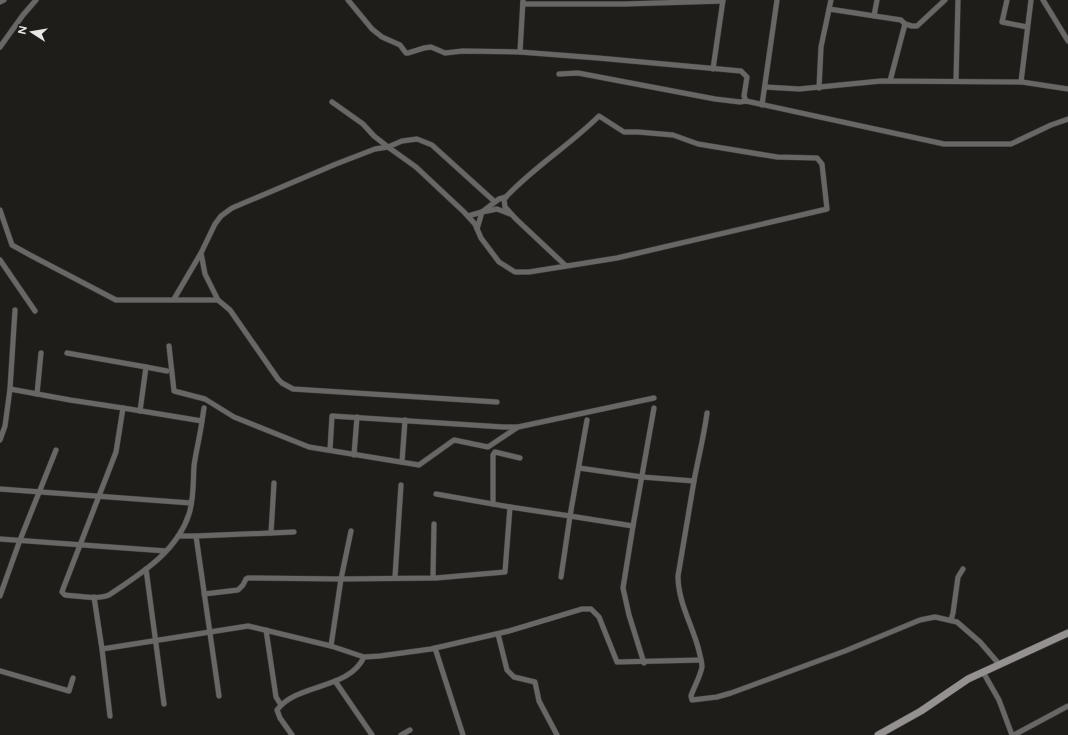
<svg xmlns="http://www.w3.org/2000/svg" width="1068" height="735" viewBox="0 0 1068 735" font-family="Figtree,sans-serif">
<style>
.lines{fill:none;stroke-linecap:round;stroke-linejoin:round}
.street-casing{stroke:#3a3936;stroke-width:6}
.secondary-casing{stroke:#3a3936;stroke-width:8}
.street{stroke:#696766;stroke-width:5}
.secondary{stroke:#949190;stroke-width:7}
</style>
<rect width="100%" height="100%" fill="#1e1d1a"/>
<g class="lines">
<!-- street casing -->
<g class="street-casing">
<g id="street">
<polyline points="348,0 372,29 382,37 400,45 406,53 408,53 424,48 431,47 445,53 463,51 520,52 598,58 741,71 747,77 744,96 746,101"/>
<polyline points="1007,0 1002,22 1027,27"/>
<polyline points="1043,0 1068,41"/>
<polyline points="0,2 4,0"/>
<polyline points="523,4 624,4 723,1"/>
<polyline points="829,9 901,20 905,24 890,81"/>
<polyline points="874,16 877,0"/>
<polyline points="905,24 912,26 917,26 945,0"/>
<polyline points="0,47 23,15 36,0"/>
<polyline points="520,52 523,0"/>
<polyline points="713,69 723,0"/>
<polyline points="559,74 578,73 715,99 740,102 746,101 944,144 1011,144 1051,125 1068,119"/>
<polyline points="956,81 958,0"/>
<polyline points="1021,82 1031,0"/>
<polyline points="765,87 799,89 881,81 1022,82 1068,89"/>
<polyline points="819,88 821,47 831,0"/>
<polyline points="332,102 363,124 374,136 388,147 402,141 417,139 432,145 495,202"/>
<polyline points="762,105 777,0"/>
<path d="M0 210 12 245 30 255 116 300H218L205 274 201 253 215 224 221 216 232 208 336 164 375 149 388 147 416 167 464 212 475 224 481 238 499 262 515 272H529L617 258 827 209 822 164 817 158 777 157 698 144 673 135 638 132H624L599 116C569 146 532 168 504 199L505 207 516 219 566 266"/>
<polyline points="468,216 482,212 499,199 506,197"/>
<polyline points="477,229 482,212 497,209 510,214"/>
<polyline points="0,260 35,311"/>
<polyline points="174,299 201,253"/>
<polyline points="218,300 230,310 278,379 282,383 293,389 497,402"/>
<polyline points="169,346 174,391 205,399 234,417 309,447 419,465 454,440 488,447 518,427 654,398"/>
<polyline points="67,353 146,367 140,411"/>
<polyline points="146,367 167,371"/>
<polyline points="10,389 70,400 123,408"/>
<polyline points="37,394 41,353"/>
<path d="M123 408 202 421C200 436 196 451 194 466 193 482 194 499 189 514 177 552 140 574 109 595 96 600 79 596 65 595L62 592 63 589 116 452Z"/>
<polyline points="587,420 570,516 633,526 623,588 629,615 644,663"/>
<polyline points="202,421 204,408"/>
<polyline points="0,440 5,426 10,389 15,310"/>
<polyline points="330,450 332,416 503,427 517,427"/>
<polyline points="354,455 357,417"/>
<polyline points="402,462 405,420"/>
<path d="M579 468 642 477 694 481C698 459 704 436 707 413"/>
<path d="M694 481 678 576C678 603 693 626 699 651 700 656 702 662 702 667 700 677 694 687 691 696L692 700 717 697 731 693 845 651 920 620 935 617 957 622 980 642 999 664"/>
<polyline points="0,489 191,503"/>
<polyline points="436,494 510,507"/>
<polyline points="493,504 493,455 495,452 520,458"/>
<polyline points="633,526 654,408"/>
<polyline points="351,531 341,579 436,578 505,572 510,507 570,516 561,577"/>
<polyline points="271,533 274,483"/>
<polyline points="178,536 196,536"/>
<polyline points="0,539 166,551"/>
<polyline points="146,569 164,704"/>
<polyline points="395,577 401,485"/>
<polyline points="433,577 434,524"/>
<polyline points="204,594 238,590 243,585 246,579 248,578 341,579 331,646"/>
<polyline points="0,596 20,540 56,450"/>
<polyline points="94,597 102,649 248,626 331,646 364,657 380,656 431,649 509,631 582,609 591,609 599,617 617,662 701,660"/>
<polyline points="951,620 953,613 958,577 963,569"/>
<polyline points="266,630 276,697 281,705"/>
<polyline points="498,634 507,670 514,677 535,682 539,701 557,735"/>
<polyline points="435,648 463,735"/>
<polyline points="102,649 110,716"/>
<polyline points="0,671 69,691 73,678"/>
<polyline points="983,672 999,700 1012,735"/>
<polyline points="335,681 372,735"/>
<polyline points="219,696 196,536 294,532"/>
<path d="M292 735 280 718 277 710C297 683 349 690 364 657"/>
<polyline points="401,735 410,730"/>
<polyline points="1014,735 1068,706"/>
</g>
</g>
<!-- secondary casing -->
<g class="secondary-casing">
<polyline id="secondary" points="878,735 921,711 968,679 1068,633"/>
</g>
<!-- street -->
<use href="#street" class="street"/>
<!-- secondary -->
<use href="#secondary" class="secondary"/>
</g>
<!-- north arrow -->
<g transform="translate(32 32) rotate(282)" stroke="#1e1d1a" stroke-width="3" paint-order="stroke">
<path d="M0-3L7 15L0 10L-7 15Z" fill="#e8e7e5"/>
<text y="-6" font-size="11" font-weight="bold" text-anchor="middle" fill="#e8e7e5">N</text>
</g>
</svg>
